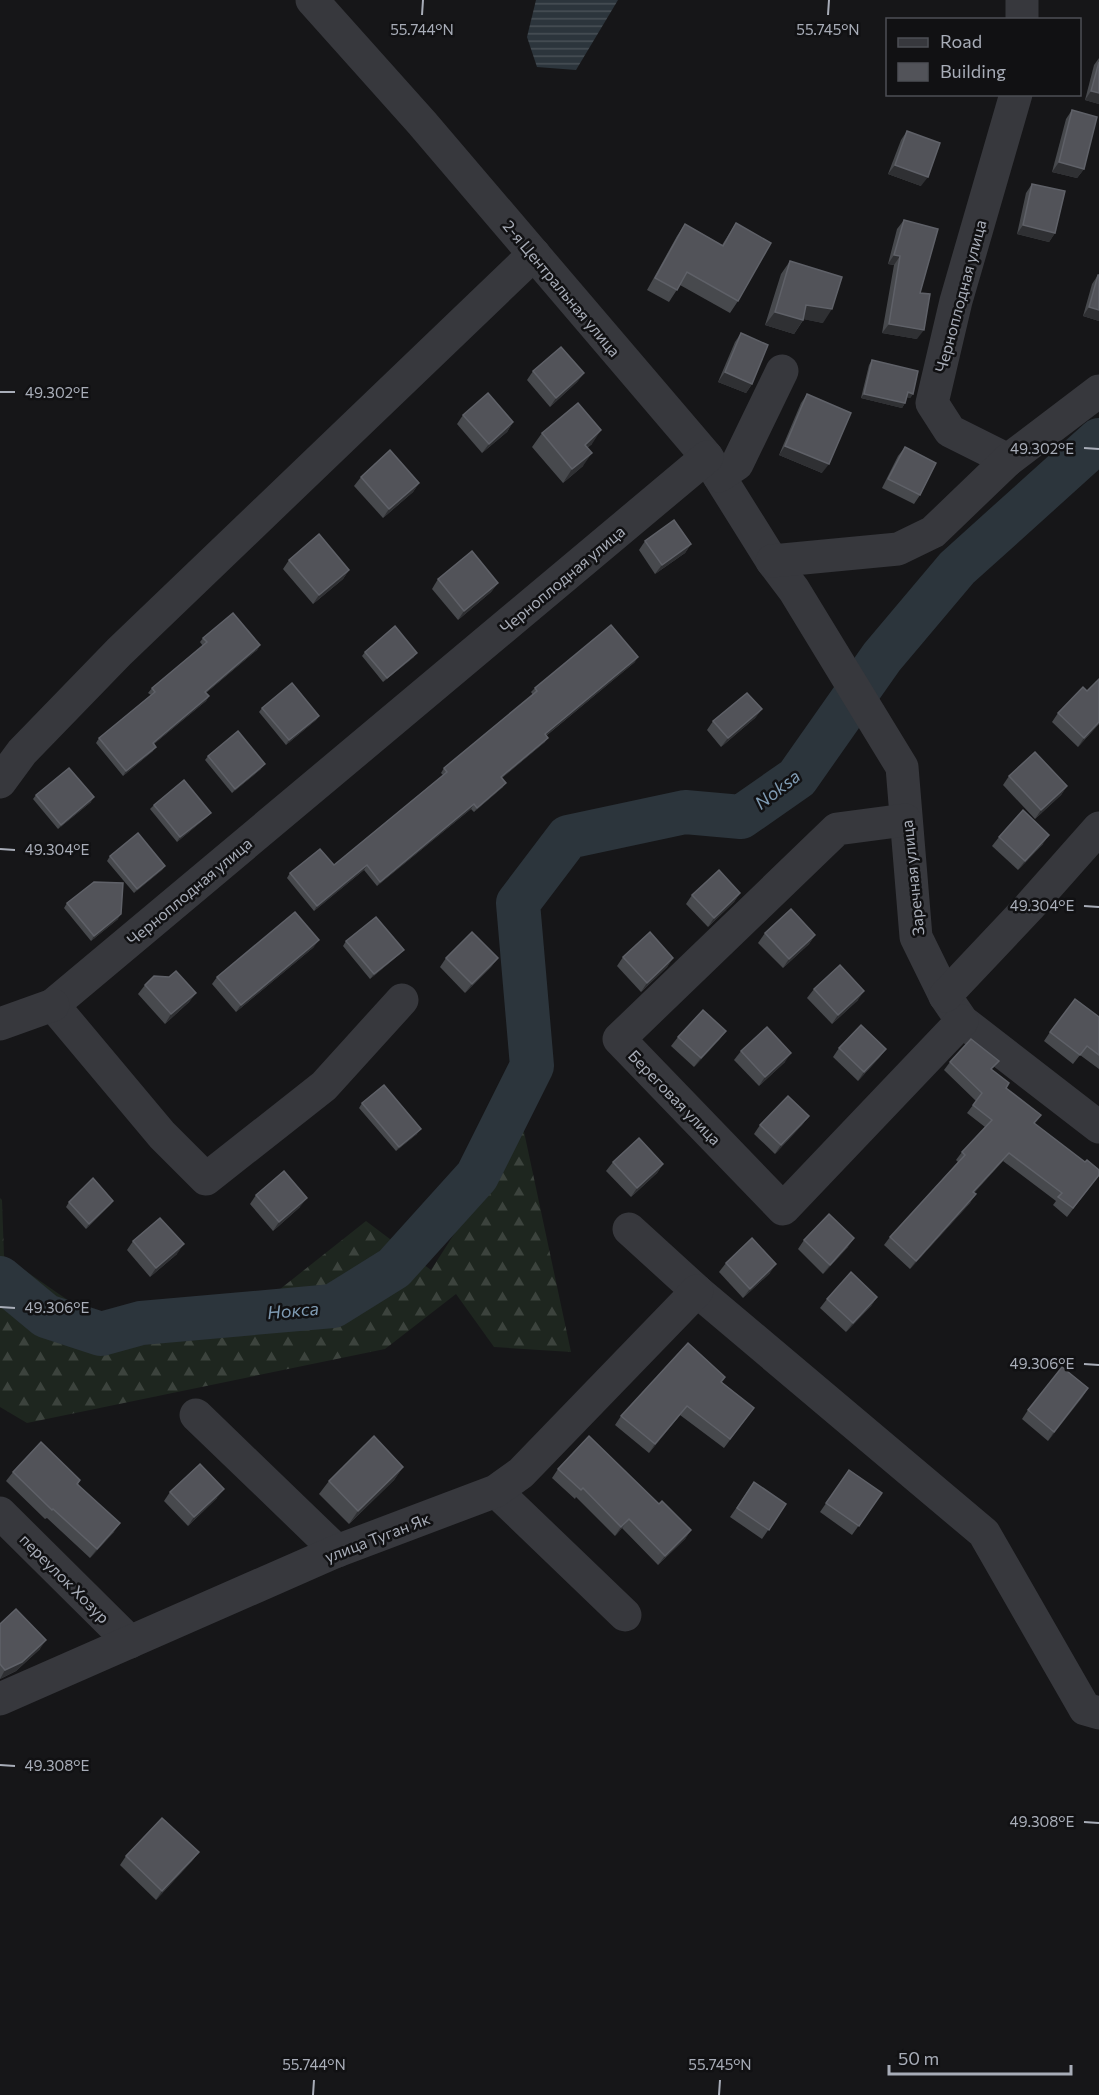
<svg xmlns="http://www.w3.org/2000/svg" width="1099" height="2095" viewBox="0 0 1099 2095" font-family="Commissioner,sans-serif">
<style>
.forest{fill:url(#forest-firs)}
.water{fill:url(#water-rules)}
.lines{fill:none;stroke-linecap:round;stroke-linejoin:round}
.river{stroke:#2c353c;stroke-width:44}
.minor{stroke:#37383d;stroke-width:33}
.wall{fill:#47494d}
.shaded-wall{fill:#2f3033}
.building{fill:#525359;stroke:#5f6168;stroke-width:1.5}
.ticks{fill:none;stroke:#a8adb8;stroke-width:2}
.labels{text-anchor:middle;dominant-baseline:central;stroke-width:5;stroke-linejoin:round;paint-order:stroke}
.street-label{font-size:16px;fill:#a8adb8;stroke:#111113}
.water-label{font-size:18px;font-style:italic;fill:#7f9bb3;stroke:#111113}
.ticks-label{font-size:15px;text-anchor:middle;fill:#a8adb8;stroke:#111113;stroke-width:5;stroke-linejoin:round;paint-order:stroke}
</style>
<defs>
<pattern id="forest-firs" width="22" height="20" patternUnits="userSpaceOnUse" patternTransform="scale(1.5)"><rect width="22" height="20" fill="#1e261f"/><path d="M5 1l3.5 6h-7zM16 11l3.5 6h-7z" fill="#3c433d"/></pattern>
<pattern id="water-rules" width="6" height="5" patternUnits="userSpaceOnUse" patternTransform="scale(1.5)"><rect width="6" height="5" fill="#2c353c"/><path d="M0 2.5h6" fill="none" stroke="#485056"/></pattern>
</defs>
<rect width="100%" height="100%" fill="#161618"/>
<!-- forest -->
<polygon class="forest" points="523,1127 571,1352 494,1347 456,1294 385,1349 27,1423 0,1407 0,1198 2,1200 4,1256 85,1312 265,1301 366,1221 431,1270"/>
<!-- water -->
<polygon class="water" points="536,0 618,0 576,70 537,67 527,37"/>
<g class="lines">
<!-- river -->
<polyline class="river" points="0,1278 46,1316 101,1334 141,1323 333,1306 394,1268 477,1176 532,1066 518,903 568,837 685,812 741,817 797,778 882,657 957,568 1099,440"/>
<!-- minor -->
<g class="minor">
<polyline points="312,0 422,123 707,457 772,561 794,590 902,767 916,937 945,996 962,1021 1099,1127"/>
<polyline points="1022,20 1022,0"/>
<polyline points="1008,460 950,431 932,403 956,301 1016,94"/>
<polyline points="719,476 737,464 782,371"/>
<polyline points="772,561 898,549 933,532 1008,460 1099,391"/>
<polyline points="0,782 22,752 119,652 534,254"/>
<polyline points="905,820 837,829 619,1039 783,1209 962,1021"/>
<polyline points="945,996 1029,907 1099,828"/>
<polyline points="402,1000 324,1086 206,1179 162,1135 53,1005 707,457"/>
<polyline points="0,1024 53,1005"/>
<polyline points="629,1229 697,1291 984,1533 1085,1709 1099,1713"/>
<polyline points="196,1415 337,1551"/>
<polyline points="496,1491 625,1615"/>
<polyline points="0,1513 130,1642"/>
<polyline points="0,1699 337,1551 496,1491 521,1473 697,1291"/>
</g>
</g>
<!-- wall -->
<g class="wall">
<polygon points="1099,58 1099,104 1085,100 1094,65"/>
<polygon points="1072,110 1084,169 1077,178 1052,172 1066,119"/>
<polygon points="907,131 921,186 888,174 901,140"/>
<polygon points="1032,184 1055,233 1049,242 1017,234 1026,193"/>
<polygon points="904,220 920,293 917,339 882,333 894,265 888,264 897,229"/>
<polygon points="736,223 738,301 730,313 680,285 669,302 647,290 677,236 685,224 722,245"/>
<polygon points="790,261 823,323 804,319 794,334 765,325 781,274"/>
<polygon points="1098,275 1099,321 1083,316 1092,284"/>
<polygon points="741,333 752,384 746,393 718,382 735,342"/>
<polygon points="872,360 913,394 910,398 907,397 905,403 902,408 861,398 869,365"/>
<polygon points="533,371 584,373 577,382 550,407 527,380"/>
<polygon points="807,394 822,473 779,455 801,403"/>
<polygon points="463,415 513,422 507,432 482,453 457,424"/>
<polygon points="542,433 592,444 587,448 583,466 563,483 532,447"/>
<polygon points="905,447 920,495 914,504 882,488 898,456"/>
<polygon points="361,477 419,483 413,492 383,518 354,486"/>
<polygon points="645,541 691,544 685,553 655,574 639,550"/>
<polygon points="289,560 349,570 343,579 313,604 283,569"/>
<polygon points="438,579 498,583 491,592 458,620 432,589"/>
<polygon points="203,638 260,645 257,650 206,693 209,696 206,701 154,744 153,751 123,776 96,743 99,738 151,695 148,693 152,688 203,646 200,642"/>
<polygon points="365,652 414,657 383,682 362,656"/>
<polygon points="635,662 546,736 545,742 502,778 503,787 474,812 471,809 377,886 364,870 314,911 287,878 290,873 334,865 443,775 441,773 444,768 533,695 531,692 535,688"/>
<polygon points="1099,679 1099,724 1078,747 1052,722 1058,713 1087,691"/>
<polygon points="262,708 319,716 316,720 286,745 259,712"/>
<polygon points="762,709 755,718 721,747 707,730 713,721"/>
<polygon points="208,756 261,769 232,793 205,760"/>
<polygon points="1009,776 1067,786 1061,795 1035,819 1003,785"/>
<polygon points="36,795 91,802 58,829 33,799"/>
<polygon points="154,805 211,813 207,817 177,842 150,809"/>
<polygon points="999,837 1043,844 1018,870 992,846"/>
<polygon points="110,856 165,866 162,870 134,893 107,861"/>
<polygon points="740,893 734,902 708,927 686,904 692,895"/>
<polygon points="67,903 118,919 91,941 64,908"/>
<polygon points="765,933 815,935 809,944 783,968 758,943"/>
<polygon points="346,941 400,954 370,979 343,946"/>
<polygon points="314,947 236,1012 212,984 217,977"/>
<polygon points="623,957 673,958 667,967 641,992 617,966"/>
<polygon points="446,958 498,958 491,967 465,993 440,967"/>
<polygon points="145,985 196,993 189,1002 165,1024 138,994"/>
<polygon points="814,989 858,1000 832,1024 807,998"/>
<polygon points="1099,1017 1099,1069 1080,1055 1073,1064 1044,1041 1050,1032"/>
<polygon points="726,1031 719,1040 694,1067 671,1046 678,1037"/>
<polygon points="839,1048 886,1049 879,1058 858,1081 833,1057"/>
<polygon points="741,1051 785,1062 759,1086 734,1060"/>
<polygon points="950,1062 992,1070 1034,1124 1099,1175 1067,1217 1053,1205 1056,1201 1003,1161 974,1193 970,1203 910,1269 884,1245 890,1237 958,1162 956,1160 962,1152 985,1127 967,1113 976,1101 944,1070"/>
<polygon points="362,1103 417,1134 396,1151 359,1108"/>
<polygon points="809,1116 802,1125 775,1154 754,1134 760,1125"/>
<polygon points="613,1162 663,1164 657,1173 631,1197 606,1171"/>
<polygon points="256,1195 300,1207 273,1231 250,1204"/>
<polygon points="113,1201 110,1205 86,1229 66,1207 69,1202"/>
<polygon points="804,1240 848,1247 823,1274 798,1249"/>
<polygon points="133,1241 177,1254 150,1277 127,1250"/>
<polygon points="726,1263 770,1273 743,1298 719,1272"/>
<polygon points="877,1297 871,1306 846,1332 820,1308 827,1299"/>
<polygon points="722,1382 754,1408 724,1448 680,1415 649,1453 615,1425 621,1416"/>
<polygon points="1088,1388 1048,1441 1022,1419 1028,1410"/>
<polygon points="403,1467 394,1480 349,1524 319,1494 329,1481"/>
<polygon points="558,1469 659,1504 691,1530 685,1539 658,1565 622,1528 615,1536 576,1497 575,1499 552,1478"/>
<polygon points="849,1470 882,1493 852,1535 820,1512"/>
<polygon points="13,1472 80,1480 78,1484 114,1532 90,1558 47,1518 45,1519 6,1481"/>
<polygon points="754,1482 786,1504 762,1539 730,1517"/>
<polygon points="170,1492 217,1498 188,1526 164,1501"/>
<polygon points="0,1624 40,1649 16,1671 0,1679"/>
<polygon points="199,1852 192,1861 156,1900 120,1865 126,1856"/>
</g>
<!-- shaded-wall -->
<g class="shaded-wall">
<polygon points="1091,91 1099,93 1099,104 1085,100"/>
<polygon points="1059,162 1084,169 1077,178 1052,172"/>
<polygon points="895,165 928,177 921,186 888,174"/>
<polygon points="1023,225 1055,233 1049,242 1017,234"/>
<polygon points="894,255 900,256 894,265 888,264"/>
<polygon points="806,305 832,309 823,323 797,318"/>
<polygon points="1089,307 1099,310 1099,321 1083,316"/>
<polygon points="775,312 803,320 794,334 765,325"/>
<polygon points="889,324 924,330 917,339 882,333"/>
<polygon points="725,372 752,384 746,393 718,382"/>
<polygon points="584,373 577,382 550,407 556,398"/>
<polygon points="908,392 913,394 910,398 905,397"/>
<polygon points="864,394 905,403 902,408 861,398"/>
<polygon points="513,422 507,432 482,453 489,444"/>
<polygon points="601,430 592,444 575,458 585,445"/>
<polygon points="785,446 829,464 822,473 779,455"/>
<polygon points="592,453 583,466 563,483 572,469"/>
<polygon points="419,483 413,492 383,518 389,509"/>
<polygon points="691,544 685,553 655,574 662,565"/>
<polygon points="349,570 343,579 313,604 319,595"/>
<polygon points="498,583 491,592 458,620 464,611"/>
<polygon points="260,645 257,650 202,696 205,692"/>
<polygon points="417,653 414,657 383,682 387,678"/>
<polygon points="638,657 635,662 542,739 545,734"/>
<polygon points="209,696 206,701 150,747 153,743"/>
<polygon points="762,709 755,718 721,747 728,738"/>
<polygon points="319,716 316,720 286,745 289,740"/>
<polygon points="1099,722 1099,724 1078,747 1084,738"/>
<polygon points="548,738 545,742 498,781 501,777"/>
<polygon points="156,747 153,751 123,776 126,771"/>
<polygon points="265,764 261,769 232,793 235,789"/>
<polygon points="506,783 503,787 474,812 477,808"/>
<polygon points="1067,786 1061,795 1035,819 1041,810"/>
<polygon points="94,797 91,802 58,829 61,825"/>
<polygon points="474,804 471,809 377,886 380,882"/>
<polygon points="211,813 207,817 177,842 180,837"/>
<polygon points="1049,835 1043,844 1018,870 1025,861"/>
<polygon points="367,865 364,870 314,911 317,906"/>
<polygon points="165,866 162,870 134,893 137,889"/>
<polygon points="740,893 734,902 708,927 714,918"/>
<polygon points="121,914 118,919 91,941 94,936"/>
<polygon points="815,935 809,944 783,968 789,959"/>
<polygon points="319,940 314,947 236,1012 241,1005"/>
<polygon points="404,950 400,954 370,979 374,974"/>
<polygon points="498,958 491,967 465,993 472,984"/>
<polygon points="673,958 667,967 641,992 647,983"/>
<polygon points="864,991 858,1000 832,1024 838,1015"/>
<polygon points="196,993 189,1002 165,1024 171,1014"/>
<polygon points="726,1031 719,1040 694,1067 701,1058"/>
<polygon points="886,1049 879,1058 858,1081 864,1072"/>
<polygon points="791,1053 785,1062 759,1086 765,1077"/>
<polygon points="809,1116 802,1125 775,1154 781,1145"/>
<polygon points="421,1129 417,1134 396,1151 399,1147"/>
<polygon points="1009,1153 1003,1161 967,1200 973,1192"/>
<polygon points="663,1164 657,1173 631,1197 637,1188"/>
<polygon points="976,1194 970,1203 910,1269 916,1261"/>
<polygon points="307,1198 300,1207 273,1231 279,1222"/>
<polygon points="113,1201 110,1205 86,1229 89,1224"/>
<polygon points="854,1238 848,1247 823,1274 830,1265"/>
<polygon points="184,1244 177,1254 150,1277 156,1268"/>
<polygon points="776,1264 770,1273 743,1298 750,1289"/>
<polygon points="877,1297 871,1306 846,1332 853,1323"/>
<polygon points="1088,1388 1082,1398 1048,1441 1054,1432"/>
<polygon points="687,1406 680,1415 649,1453 655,1444"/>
<polygon points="403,1467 394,1480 349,1524 358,1511"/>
<polygon points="224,1489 217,1498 188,1526 194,1517"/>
<polygon points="629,1519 622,1528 615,1536 621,1527"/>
<polygon points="120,1523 114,1532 90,1558 97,1549"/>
<polygon points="691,1530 685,1539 658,1565 665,1556"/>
<polygon points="46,1640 40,1649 16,1671 0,1679 5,1670"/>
<polygon points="199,1852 192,1861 156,1900 162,1891"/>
</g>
<!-- building -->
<g class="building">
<polygon points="1099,62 1099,93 1091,91"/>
<polygon points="1072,110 1097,117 1084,169 1059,162"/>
<polygon points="907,131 940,143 928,177 895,165"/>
<polygon points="1032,184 1065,191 1055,233 1023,225"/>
<polygon points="904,220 938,229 920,293 930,294 924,330 889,324 900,256 894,255"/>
<polygon points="736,223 771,243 738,301 687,272 677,290 655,278 685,224 723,246"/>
<polygon points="790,261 842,277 832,309 806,305 803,320 775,312"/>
<polygon points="1098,275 1099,275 1099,310 1089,307"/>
<polygon points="741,333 768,345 752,384 725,372"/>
<polygon points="561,347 584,373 556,398 533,371"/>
<polygon points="872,360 918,371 913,394 908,392 905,403 864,394"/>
<polygon points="488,393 513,422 489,444 463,415"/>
<polygon points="807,394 851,413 829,464 785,446"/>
<polygon points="578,403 601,430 585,445 592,453 572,469 542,433"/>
<polygon points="905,447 936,463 920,495 888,479"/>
<polygon points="390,450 419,483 389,509 361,477"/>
<polygon points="674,520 691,544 662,565 645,541"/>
<polygon points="319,534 349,570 319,595 289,560"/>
<polygon points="472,551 498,583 464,611 438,579"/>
<polygon points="233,613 260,645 205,692 209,696 153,743 156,747 126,771 99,738 155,692 152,688 207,642 203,638"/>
<polygon points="611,625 638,657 545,734 548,738 501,777 506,783 477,808 474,804 380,882 367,865 317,906 290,873 320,849 334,865 447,772 444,768 537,691 535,688"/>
<polygon points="395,626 417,653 387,678 365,652"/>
<polygon points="1099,679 1099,722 1084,738 1058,713 1083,687 1087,691"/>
<polygon points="292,683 319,716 289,740 262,708"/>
<polygon points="747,693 762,709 728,738 713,721"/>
<polygon points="238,731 265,764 235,789 208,756"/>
<polygon points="1035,752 1067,786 1041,810 1009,776"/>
<polygon points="69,768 94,797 61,825 36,795"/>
<polygon points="184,780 211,813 180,837 154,805"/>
<polygon points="1023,810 1049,835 1025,861 999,837"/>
<polygon points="138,833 165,866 137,889 110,856"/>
<polygon points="719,870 740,893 714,918 692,895"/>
<polygon points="94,882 123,883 121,914 94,936 67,903"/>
<polygon points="791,909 815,935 789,959 765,933"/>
<polygon points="295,912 319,940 241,1005 217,977"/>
<polygon points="376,917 404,950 374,974 346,941"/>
<polygon points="472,932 498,958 472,984 446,958"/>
<polygon points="650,932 673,958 647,983 623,957"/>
<polygon points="840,965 864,991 838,1015 814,989"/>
<polygon points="176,971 196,993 171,1014 145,985 154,976 169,977"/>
<polygon points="1075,999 1099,1017 1099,1055 1087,1046 1080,1055 1050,1032"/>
<polygon points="703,1010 726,1031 701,1058 678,1037"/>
<polygon points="861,1025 886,1049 864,1072 839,1048"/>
<polygon points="767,1027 791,1053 765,1077 741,1051"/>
<polygon points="971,1039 999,1061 991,1069 1009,1083 1006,1088 1041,1115 1034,1123 1085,1162 1087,1160 1099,1170 1099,1175 1073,1208 1058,1197 1062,1193 1009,1153 973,1192 976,1194 916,1261 890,1237 965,1155 962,1152 992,1120 973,1105 982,1093 950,1062"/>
<polygon points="384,1085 421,1129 399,1147 362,1103"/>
<polygon points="788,1096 809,1116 781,1145 760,1125"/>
<polygon points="639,1138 663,1164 637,1188 613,1162"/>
<polygon points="284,1171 307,1198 279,1222 256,1195"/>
<polygon points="93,1178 113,1201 89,1224 69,1202"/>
<polygon points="829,1214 854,1238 830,1265 804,1240"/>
<polygon points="160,1218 184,1244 156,1268 133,1241"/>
<polygon points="752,1238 776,1264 750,1289 726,1263"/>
<polygon points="851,1272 877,1297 853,1323 827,1299"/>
<polygon points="688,1343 725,1377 721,1382 754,1408 730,1439 687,1406 655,1444 621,1416"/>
<polygon points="1062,1367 1088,1388 1054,1432 1028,1410"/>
<polygon points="374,1436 403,1467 358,1511 329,1481"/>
<polygon points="589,1436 659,1504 662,1501 691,1530 665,1556 629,1519 621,1527 583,1488 581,1490 558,1469"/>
<polygon points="41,1442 80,1480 77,1484 120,1523 97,1549 53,1509 52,1510 13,1472"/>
<polygon points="200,1464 224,1489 194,1517 170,1492"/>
<polygon points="849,1470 882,1493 859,1526 826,1503"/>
<polygon points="754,1482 786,1504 769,1530 737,1508"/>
<polygon points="16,1609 46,1640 22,1662 5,1670 0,1664 0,1624"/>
<polygon points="162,1818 199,1852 162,1891 126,1856"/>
</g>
<!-- ticks -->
<path class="ticks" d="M422 15 423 0M828 15 829 0M0 392H15M1084 448 1099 449M0 849 15 850M1084 906 1099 907M0 1307 15 1308M1084 1364 1099 1365M0 1765 15 1766M1084 1822 1099 1823M313 2095 314 2080M719 2095 720 2080"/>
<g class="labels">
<!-- street labels -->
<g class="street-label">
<text transform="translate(562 288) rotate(50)">2-я Центральная улица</text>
<text transform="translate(960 296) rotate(-75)">Черноплодная улица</text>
<text transform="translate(562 579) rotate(-40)">Черноплодная улица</text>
<text transform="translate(912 878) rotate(-96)">Заречная улица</text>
<text transform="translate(189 891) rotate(-40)">Черноплодная улица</text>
<text transform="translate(675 1097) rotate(46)">Береговая улица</text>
<text transform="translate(377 1537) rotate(-21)">улица Туган Як</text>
<text transform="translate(65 1578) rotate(45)">переулок Хозур</text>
</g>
<!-- water labels -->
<g class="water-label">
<text transform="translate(777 789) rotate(-38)">Noksa</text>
<text transform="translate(293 1310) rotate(-5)">Нокса</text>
</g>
</g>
<g class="ticks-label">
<text x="422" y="35">55.744°N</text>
<text x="828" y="35">55.745°N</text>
<text x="57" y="398">49.302°E</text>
<text x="1042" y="454">49.302°E</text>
<text x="57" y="855">49.304°E</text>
<text x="1042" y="911">49.304°E</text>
<text x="57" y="1313">49.306°E</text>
<text x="1042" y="1369">49.306°E</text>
<text x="57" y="1771">49.308°E</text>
<text x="1042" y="1827">49.308°E</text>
<text x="314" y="2070">55.744°N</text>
<text x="720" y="2070">55.745°N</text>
</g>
<!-- legend -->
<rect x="886" y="18" width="195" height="78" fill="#111113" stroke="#4d4f55" stroke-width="1.5"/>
<rect x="898" y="38" width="30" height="9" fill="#37383d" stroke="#4d4f55" stroke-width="1.5"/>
<text x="940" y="48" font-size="18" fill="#a8adb8">Road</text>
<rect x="898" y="63" width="30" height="18" fill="#525359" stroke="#4d4f55" stroke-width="1.5"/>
<text x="940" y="78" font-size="18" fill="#a8adb8">Building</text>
<!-- scale -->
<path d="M889 2065v9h182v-9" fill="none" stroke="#a8adb8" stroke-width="3"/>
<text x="898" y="2065" font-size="18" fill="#a8adb8" stroke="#111113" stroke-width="4.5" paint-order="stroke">50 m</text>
</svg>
